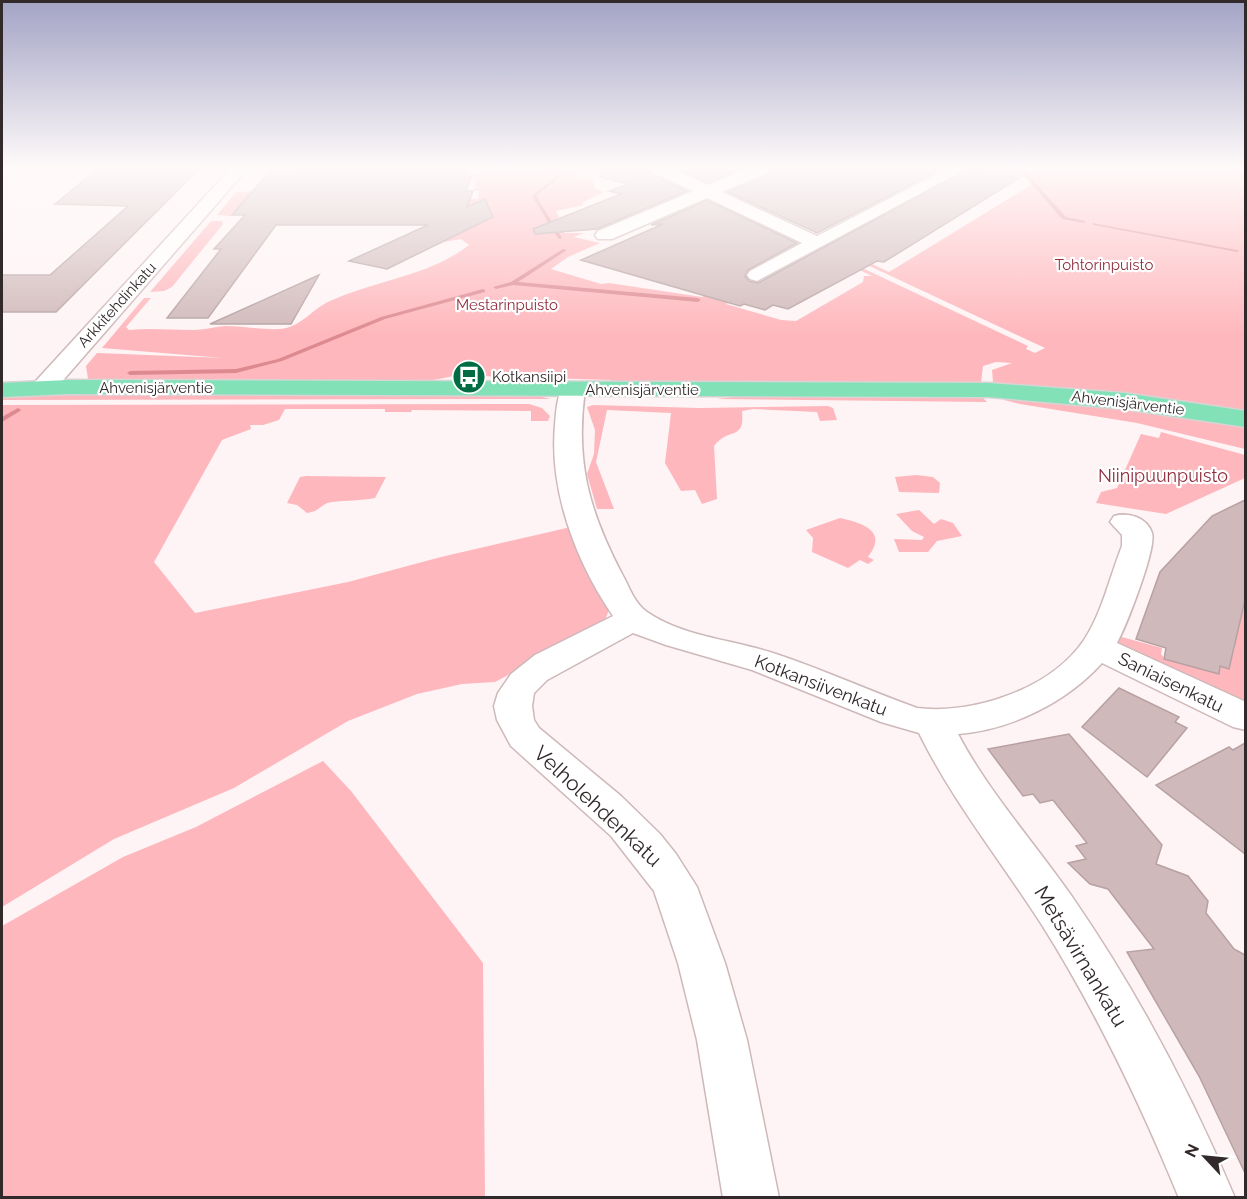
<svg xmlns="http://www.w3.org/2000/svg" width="1247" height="1199" viewBox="0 0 1247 1199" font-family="Raleway,sans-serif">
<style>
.green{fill:#feb7bc}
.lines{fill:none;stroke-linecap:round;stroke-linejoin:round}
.stream{fill:#dd8990;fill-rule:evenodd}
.building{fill:#d0b9ba;stroke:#b7a1a2;stroke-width:1.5}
.minor-casing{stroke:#ceb8b9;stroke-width:3}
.major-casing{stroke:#d6d4d4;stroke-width:3}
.minor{fill:#fff;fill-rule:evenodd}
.major{fill:#82e1b7;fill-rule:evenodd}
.labels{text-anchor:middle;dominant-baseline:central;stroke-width:4.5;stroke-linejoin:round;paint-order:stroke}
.far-park-label{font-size:15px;fill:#902e3e;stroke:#fff}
.far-street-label{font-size:15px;fill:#322a2a;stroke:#fff}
.far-poi-label{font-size:15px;fill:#322a2a;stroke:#fff;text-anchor:start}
.park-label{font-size:18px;fill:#902e3e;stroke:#fff}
.street-label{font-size:18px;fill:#322a2a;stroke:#fff}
.near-street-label{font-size:21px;fill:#322a2a;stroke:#fff}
</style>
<rect width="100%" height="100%" fill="#fef4f5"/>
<!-- green -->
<g class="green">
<path d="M476 168H584L576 173 577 177 592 179 596 189 604 192 583 202V205L556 211 559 217 556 220 565 233H584L574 237 600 243 568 257 551 269 601 284 609 283 702 297 733 281 756 288 726 304 781 320 796 321 863 282 864 276H872L822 252V249L1028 346 1026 349 1035 353 1045 348 829 247 834 246 889 272 1031 185 1026 178 989 171 994 168H1245V414L1093 392 993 382 992 370 1012 363 996 362 983 366 981 383H611V380L479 376 478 373C456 374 435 381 413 383L88 379 86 366 97 353 223 358 102 348 144 298H151L126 327 129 330C150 328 171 330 193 330 203 330 214 327 225 326 243 326 261 330 280 329 300 328 312 309 330 301 376 280 430 276 469 245L461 239 443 242 420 237 433 234 462 233 469 212 236 211 231 216 217 215 236 192 263 191 467 207 470 199H478L479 191H473L477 177 444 175 481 174 483 169H474Z"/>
<polygon points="211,221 222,221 223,224 172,287 164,291 150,292"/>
<polygon points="85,394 533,395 551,399 2,400 2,397"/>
<polygon points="763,394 983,398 987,402 716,399"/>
<polygon points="1005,398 1086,403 1245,425 1245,449 1137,423 1020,404 1004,400"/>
<polygon points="529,404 542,408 550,416 548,421 531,421 531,411 412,410 411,412 385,412 385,409 285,409 279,420 263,425 250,425 251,429 222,440 154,562 195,613 348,582 441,557 571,527 610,607 604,623 495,682 462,684 417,694 348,721 234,788 114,839 2,907 2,405"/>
<path d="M593 405 699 408 828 406 833 408 837 420 820 421 817 412 753 409 742 411C745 442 729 426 714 446L717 499 702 504 695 490 681 491 665 463 671 413 607 410 596 462 614 509H597L587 474 594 454 595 430 587 407Z"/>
<polygon points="1161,432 1245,455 1245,478 1166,514 1096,503 1101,492 1117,488 1141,434 1159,438"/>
<polygon points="916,475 933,477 940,483 939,493 899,492 895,477"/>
<path d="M306 476 386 477 375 498C360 501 347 500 332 502 322 503 319 512 307 513L297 505 287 503 300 477Z"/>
<polygon points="919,510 934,524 941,519 953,523 962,536 937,541 928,552 899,552 894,539 922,540 924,537 912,531 896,514"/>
<path d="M840 518C862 523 889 531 868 557L874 560 868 564 860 560 848 568 812 552 813 538 806 530Z"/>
<polygon points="1235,607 1245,610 1245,708 1120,647 1117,643 1118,636 1162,648 1161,654 1165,659 1219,674 1220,666 1229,668 1235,647 1226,644 1236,638 1241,617"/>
<polygon points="323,761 351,791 483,963 485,1197 2,1197 2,926 123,857 196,827"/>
</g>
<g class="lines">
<!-- stream -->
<g class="stream">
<polygon points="567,168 571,168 536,196 562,238 560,239 558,238 532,196"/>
<polygon points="1018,168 1022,168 1066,217 1085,221 1085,223 1062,219"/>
<polygon points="1092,223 1237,250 1239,251 1237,252 1094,225 1092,224"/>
<polygon points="563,249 567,250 518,282 698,298 701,300 698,302 513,285 496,289 493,287 511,282"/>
<polygon points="483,289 485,290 485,292 385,319 282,361 236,373 130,375 127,373 130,371 236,369 278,359 381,317"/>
<polygon points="18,408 21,410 20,411 2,422 2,417"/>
</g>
</g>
<!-- building -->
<g class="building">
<polygon points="99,168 200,168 56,312 2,312 2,275 50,275 128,206 55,204"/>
<polygon points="325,168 468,168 465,177 471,177 466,191 473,191 467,207 485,199 493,217 387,269 349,261 428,225 276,225 208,318 167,318 221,249 214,249 245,215 232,215 269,172 297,172"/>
<polygon points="601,168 648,168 651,174 687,191 597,229 535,234 533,229 621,194 609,191 628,184 600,177"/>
<polygon points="676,168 743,168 708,183"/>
<polygon points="773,168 943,168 817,233 728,192 770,174"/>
<polygon points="970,168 1019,178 884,262 877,261 788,309 773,305 765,310 744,304 740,306 581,260 663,224 651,225 707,200 797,243 748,270 745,276 749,281 758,283"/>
<polygon points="319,275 291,324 210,324"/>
<polygon points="1245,500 1245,600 1229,669 1220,666 1219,674 1164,659 1166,648 1136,639 1160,572 1212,516"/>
<polygon points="1119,688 1179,717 1175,722 1187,728 1147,777 1082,727"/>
<polygon points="1069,734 1162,845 1156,864 1188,876 1208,901 1206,913 1234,949 1245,955 1245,1173 1199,1076 1127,952 1154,949 1108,889 1090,884 1068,863 1086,859 1076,846 1087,843 1053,800 1040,803 1033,794 1023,796 988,749"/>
<polygon points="1245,743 1245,854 1156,785 1229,747 1233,750"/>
</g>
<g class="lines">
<!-- minor casing -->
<g class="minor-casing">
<g id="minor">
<polygon points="231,168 248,168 52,393 43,395 34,393 31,388 34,383"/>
<polygon points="650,168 671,168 708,185 749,168 771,168 769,172 722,192 817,236 948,168 968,168 757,281 750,279 747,275 750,271 802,243 707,198 612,239 598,239 595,235 598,231 693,191 652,172"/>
<path d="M573 383 582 385 585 390C575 461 589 511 622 574 629 586 634 603 647 612 683 637 735 640 776 654 824 670 870 691 917 708 973 715 1051 689 1084 640 1102 613 1110 576 1122 546V535L1110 522 1114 516C1128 512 1147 517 1152 533 1157 548 1126 627 1117 643L1246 702V730L1233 727 1102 663C1067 702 1011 730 958 734 989 793 1035 843 1073 898 1137 991 1191 1093 1235 1198H1179C1140 1103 1096 1011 1042 925 1001 861 953 802 919 733L881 722 752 670 666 645 633 633 547 680 534 693 532 706 534 720 539 728 621 796 660 834 676 854 697 887 725 963 747 1040 779 1198H723L697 1040 678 963 654 891 611 836 511 746 497 720 494 706 498 693 511 674 535 655 613 616C576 562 549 491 555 425 556 412 557 395 564 385Z"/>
</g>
</g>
<!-- major casing -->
<g class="major-casing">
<polygon id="major" points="68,380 989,383 1124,393 1246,411 1246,427 1124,409 989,397 68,394 2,397 2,383"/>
</g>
<!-- minor -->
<use href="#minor" class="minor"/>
<!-- major -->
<use href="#major" class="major"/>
</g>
<!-- sky -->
<linearGradient id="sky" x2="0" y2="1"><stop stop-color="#a3a3c5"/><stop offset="0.5" stop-color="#fffafa"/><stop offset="1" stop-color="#fffafa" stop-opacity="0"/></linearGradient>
<rect width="1247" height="336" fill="url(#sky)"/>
<!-- icons -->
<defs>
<g id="bus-disc" transform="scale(1.725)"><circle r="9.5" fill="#016c43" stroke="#fff"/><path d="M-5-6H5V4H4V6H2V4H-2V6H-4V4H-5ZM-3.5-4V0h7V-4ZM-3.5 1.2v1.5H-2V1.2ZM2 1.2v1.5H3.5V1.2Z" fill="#fff"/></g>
</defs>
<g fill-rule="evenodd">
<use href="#bus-disc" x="469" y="377"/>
</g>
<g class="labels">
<!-- far-park labels -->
<g class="far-park-label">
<text x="1104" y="265">Tohtorinpuisto</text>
<text x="507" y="305">Mestarinpuisto</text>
</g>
<!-- far-street labels -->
<g class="far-street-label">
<text transform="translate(117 305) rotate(-48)">Arkkitehdinkatu</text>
<text x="156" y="388">Ahvenisjärventie</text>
<text x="642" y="390">Ahvenisjärventie</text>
<text transform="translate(1128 403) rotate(7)">Ahvenisjärventie</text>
</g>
<!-- far-poi labels -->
<g class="far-poi-label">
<text x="492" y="377">Kotkansiipi</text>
</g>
<!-- park labels -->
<g class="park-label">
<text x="1163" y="475">Niinipuunpuisto</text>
</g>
<!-- street labels -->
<g class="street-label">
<text transform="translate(1171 682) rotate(26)">Saniaisenkatu</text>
<text transform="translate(821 685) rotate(21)">Kotkansiivenkatu</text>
</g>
<!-- near-street labels -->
<g class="near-street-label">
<text transform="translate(598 806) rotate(43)">Velholehdenkatu</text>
<text transform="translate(1081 956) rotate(59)">Metsävirnankatu</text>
</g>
</g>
<!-- border -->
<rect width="1247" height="1199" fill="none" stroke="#322a2a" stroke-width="6"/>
<!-- north arrow -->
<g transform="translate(1205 1157) rotate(296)" stroke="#ffffff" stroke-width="4.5" paint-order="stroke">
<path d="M0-4.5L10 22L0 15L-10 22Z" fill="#322a2a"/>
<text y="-9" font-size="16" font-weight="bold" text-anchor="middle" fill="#322a2a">N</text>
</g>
</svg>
